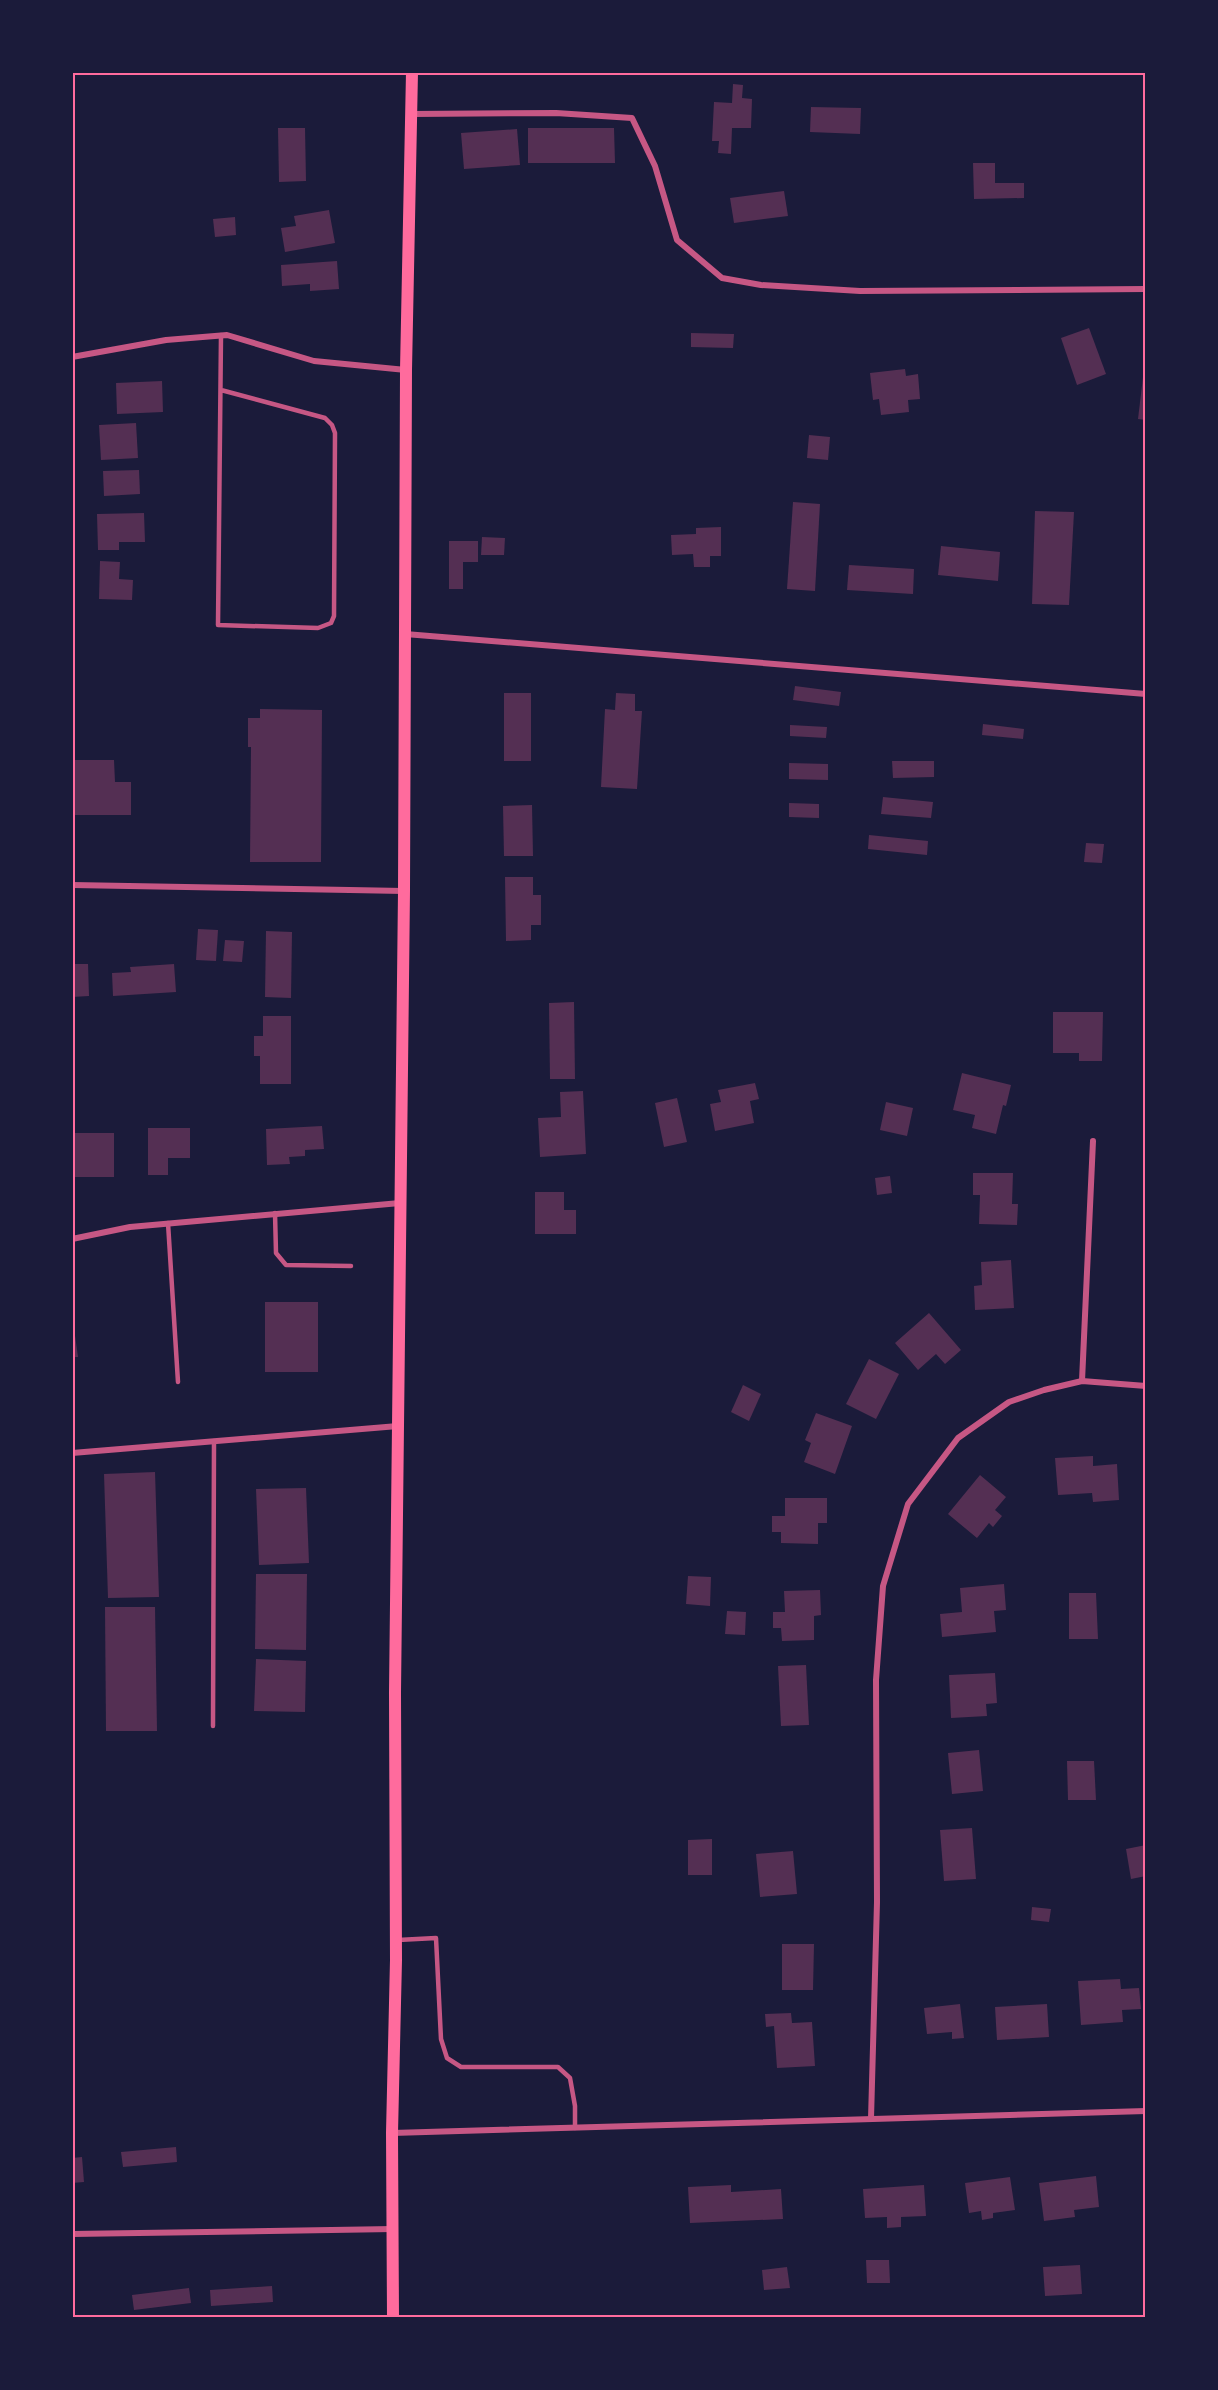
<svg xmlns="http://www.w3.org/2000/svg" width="1218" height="2390" viewBox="0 0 1218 2390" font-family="Signika,sans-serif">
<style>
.building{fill:#542f53}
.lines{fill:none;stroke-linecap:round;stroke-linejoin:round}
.service{stroke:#c65784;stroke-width:4.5}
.minor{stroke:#c65784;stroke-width:6}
.secondary{stroke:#ff6b9d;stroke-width:12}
.neatline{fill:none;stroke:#ff6b9d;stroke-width:2}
</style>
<rect width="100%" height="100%" fill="#1b1b3a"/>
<!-- building -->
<g class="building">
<polygon points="733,84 743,85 742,98 752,99 751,128 732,128 731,154 718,153 719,141 712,141 714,102 732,103"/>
<polygon points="811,107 861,108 860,134 810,132"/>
<polygon points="278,128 305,128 306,181 279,182"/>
<polygon points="528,128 614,128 615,163 528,163"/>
<polygon points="517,129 520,165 464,169 461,133"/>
<polygon points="973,163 995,163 995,183 1024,183 1024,198 974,199"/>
<polygon points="784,191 788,216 734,223 730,198"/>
<polygon points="329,210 335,243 285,252 281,228 296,226 294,216"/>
<polygon points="235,217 236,235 215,237 213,219"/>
<polygon points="337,261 339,289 310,291 310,284 282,286 281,265"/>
<polygon points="1089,328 1106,374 1077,385 1061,338"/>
<polygon points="691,333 734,334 733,348 691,347"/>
<polygon points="905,369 906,376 918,374 920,399 908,400 909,412 881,415 879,399 873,400 870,373"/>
<polygon points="1143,377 1146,378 1146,420 1138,419"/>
<polygon points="162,381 163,412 117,414 116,383"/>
<polygon points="136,423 138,458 101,460 99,425"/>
<polygon points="809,435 830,437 828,460 807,458"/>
<polygon points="139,470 140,494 104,496 103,471"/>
<polygon points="793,502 820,504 815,591 787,589"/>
<polygon points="1035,511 1074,512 1069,605 1032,604"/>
<polygon points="144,513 145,542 119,542 119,550 98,550 97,514"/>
<polygon points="721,527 721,556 710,556 710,567 694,567 693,554 672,555 671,535 696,534 696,528"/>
<polygon points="482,537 505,538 504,555 481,555"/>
<polygon points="449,541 478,541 478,562 463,562 463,589 449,589"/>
<polygon points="941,546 1000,552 998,581 938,575"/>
<polygon points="100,561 120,562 119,579 133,580 132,600 99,599"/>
<polygon points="849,565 914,569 913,594 847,590"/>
<polygon points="795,686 841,692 839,706 793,700"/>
<rect x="504" y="693" width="27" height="68"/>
<polygon points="616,693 635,694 635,711 642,711 637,789 601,787 605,709 615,710"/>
<polygon points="260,709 322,710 321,862 250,862 251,747 248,747 248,718 260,718"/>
<polygon points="983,724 1024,729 1023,739 982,735"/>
<polygon points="790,725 827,727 826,738 790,736"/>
<polygon points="73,760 114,760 115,782 131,782 131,815 72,815"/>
<polygon points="892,761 934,761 934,777 893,778"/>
<polygon points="789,763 828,764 828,780 789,779"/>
<polygon points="883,797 933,802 931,818 881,814"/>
<polygon points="789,803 819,804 819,818 789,817"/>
<polygon points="532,805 533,856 504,856 503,806"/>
<polygon points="869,835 928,841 927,855 868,849"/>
<polygon points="1086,843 1104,844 1102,863 1084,862"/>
<polygon points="505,877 533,877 533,895 541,895 541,925 531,925 531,940 506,941"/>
<polygon points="198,929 218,930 216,961 196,960"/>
<polygon points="266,931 292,932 291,998 265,997"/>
<polygon points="225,940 244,941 242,962 223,961"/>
<polygon points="72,964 88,964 89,996 72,997"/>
<polygon points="174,964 176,992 113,996 112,973 131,972 130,967"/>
<polygon points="574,1002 575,1079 550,1079 549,1003"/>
<polygon points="1053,1012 1103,1012 1102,1061 1079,1061 1079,1053 1053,1053"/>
<polygon points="263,1016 291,1016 291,1084 260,1084 260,1056 254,1056 254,1036 263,1036"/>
<polygon points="962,1073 1011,1085 1006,1106 1003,1105 996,1134 972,1128 975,1115 953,1110"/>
<polygon points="755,1083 759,1099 750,1101 754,1123 715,1131 710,1104 721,1102 718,1090"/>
<polygon points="583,1091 586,1154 540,1157 538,1118 561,1117 560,1092"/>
<polygon points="677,1098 687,1142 664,1147 655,1103"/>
<polygon points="886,1102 913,1108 907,1136 880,1130"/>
<polygon points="322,1126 324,1149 305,1150 305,1156 289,1157 290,1164 267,1165 266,1129"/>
<polygon points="148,1128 190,1128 190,1158 168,1158 168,1175 148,1175"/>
<rect x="72" y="1133" width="42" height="44"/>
<polygon points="973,1173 1013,1173 1012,1204 1018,1204 1017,1225 979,1224 980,1195 973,1195"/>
<polygon points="890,1176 892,1193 877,1195 875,1178"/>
<polygon points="535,1192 564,1192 564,1210 576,1210 576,1234 535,1234"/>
<polygon points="1011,1260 1014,1308 975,1310 974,1286 982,1285 981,1262"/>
<rect x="265" y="1302" width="53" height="70"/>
<polygon points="929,1313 961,1350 945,1364 936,1354 918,1370 895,1343"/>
<polygon points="72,1314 78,1357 72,1357"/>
<polygon points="869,1359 899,1374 876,1419 846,1404"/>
<polygon points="743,1385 761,1394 749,1421 731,1412"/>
<polygon points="816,1413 852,1426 835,1474 804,1462 811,1443 805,1440"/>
<polygon points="1093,1456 1093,1466 1117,1464 1119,1500 1093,1502 1092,1493 1058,1495 1055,1458"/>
<polygon points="155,1472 159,1597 108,1598 104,1474"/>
<polygon points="980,1475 1006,1497 995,1510 1002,1516 993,1527 989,1523 977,1538 948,1514"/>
<polygon points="306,1488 309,1563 259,1565 256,1489"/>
<polygon points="785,1498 827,1498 827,1523 818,1523 818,1544 781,1543 781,1532 772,1532 772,1516 785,1516"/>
<polygon points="256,1574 307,1574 306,1650 255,1649"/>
<polygon points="688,1576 711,1577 710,1606 686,1604"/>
<polygon points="1004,1584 1006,1610 994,1611 996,1632 942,1637 940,1614 962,1612 960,1588"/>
<polygon points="820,1590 821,1615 814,1616 814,1640 782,1641 781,1628 773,1628 773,1612 785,1612 784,1591"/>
<polygon points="1069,1593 1096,1593 1098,1639 1069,1639"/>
<polygon points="105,1607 155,1607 157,1731 106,1731"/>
<polygon points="727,1611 746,1612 745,1635 725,1634"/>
<polygon points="256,1659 306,1661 305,1712 254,1711"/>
<polygon points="806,1665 809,1725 781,1726 778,1666"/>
<polygon points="995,1673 997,1703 986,1704 987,1716 951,1718 949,1675"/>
<polygon points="979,1750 983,1791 952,1794 948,1753"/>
<polygon points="1067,1761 1094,1761 1096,1800 1068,1800"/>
<polygon points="972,1828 976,1879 944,1881 940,1830"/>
<polygon points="712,1839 712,1875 688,1875 688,1840"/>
<polygon points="1146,1845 1146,1876 1131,1879 1126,1849"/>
<polygon points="793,1851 797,1894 760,1897 756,1854"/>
<polygon points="1032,1907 1051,1909 1049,1922 1031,1920"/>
<polygon points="782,1944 814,1944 813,1990 782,1990"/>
<polygon points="1120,1979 1121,1989 1139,1988 1141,2009 1122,2010 1123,2022 1081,2025 1078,1981"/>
<polygon points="960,2004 964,2038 952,2039 952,2032 927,2034 924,2008"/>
<polygon points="1047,2004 1049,2037 997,2040 995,2007"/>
<polygon points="791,2013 792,2023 812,2022 815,2066 777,2068 774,2026 766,2027 765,2014"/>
<polygon points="176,2147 177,2162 123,2167 121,2152"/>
<polygon points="82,2157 84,2182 72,2183 72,2158"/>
<polygon points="1096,2176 1099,2207 1074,2210 1075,2217 1044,2221 1039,2183"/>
<polygon points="1010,2177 1015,2210 993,2213 993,2218 982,2220 981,2211 969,2213 965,2183"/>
<polygon points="731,2185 731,2192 781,2189 783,2219 690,2223 688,2187"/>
<polygon points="924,2185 926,2216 901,2217 901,2227 887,2228 887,2217 865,2218 863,2189"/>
<polygon points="866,2260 889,2260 890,2283 867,2283"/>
<polygon points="1080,2265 1082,2294 1045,2296 1043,2267"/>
<polygon points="787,2267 790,2288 764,2290 762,2270"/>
<polygon points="272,2286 273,2302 211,2306 210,2290"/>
<polygon points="189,2288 191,2303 134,2310 132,2295"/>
</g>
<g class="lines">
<!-- service -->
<g class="service">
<polyline points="221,390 325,418 332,425 335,433 334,616 331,623 318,628 218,625 221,335"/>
<polyline points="275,1213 276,1253 286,1265 351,1266"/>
<polyline points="168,1223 178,1382"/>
<polyline points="213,1726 214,1441"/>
<polyline points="398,1940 436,1938 441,2039 447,2058 461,2067 558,2067 570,2078 575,2106 575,2128"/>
</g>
<!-- minor -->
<g class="minor">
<polyline points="412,114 556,113 632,118 655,166 677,240 722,278 761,285 860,291 1146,289"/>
<polyline points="72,357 166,340 227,335 314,361 406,370"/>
<polyline points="405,634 1146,694"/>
<polyline points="72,885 404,891"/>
<polyline points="72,1239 130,1227 400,1203"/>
<polyline points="1082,1381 1093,1141"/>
<polyline points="72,1453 398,1426"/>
<polyline points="871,2119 877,1902 876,1680 883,1586 908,1504 958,1438 1009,1402 1044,1390 1082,1381 1146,1386"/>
<polyline points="392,2133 1146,2111"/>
<polyline points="72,2234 393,2229"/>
</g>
<!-- secondary -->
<polyline class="secondary" points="393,2318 392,2133 396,1960 395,1693 404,891 406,370 412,72"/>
</g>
<!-- border -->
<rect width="1218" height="2390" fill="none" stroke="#1b1b3a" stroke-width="147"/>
<rect x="74" y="74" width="1070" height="2242" class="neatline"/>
</svg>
